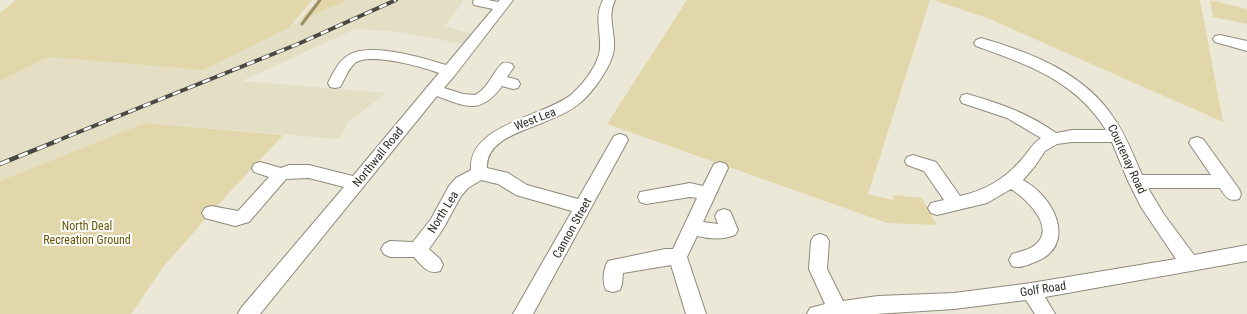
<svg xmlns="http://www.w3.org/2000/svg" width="1247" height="314" viewBox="0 0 1247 314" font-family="'Roboto Condensed',sans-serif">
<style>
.built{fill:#e4dec5}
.green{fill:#e2d7aa}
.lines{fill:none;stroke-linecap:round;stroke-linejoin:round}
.stream{stroke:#9a8f63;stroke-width:3}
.minor-casing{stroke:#8e8a7b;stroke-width:2}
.minor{fill:#fff;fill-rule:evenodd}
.rail-far1-casing{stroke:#4a4840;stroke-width:4}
.rail-casing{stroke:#4a4840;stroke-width:4.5}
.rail-far1{stroke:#fff;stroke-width:2.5;stroke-dasharray:8;stroke-linecap:butt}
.rail{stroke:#fff;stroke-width:3;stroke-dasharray:10;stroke-linecap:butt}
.labels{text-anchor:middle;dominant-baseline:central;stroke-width:4;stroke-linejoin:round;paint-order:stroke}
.street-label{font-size:12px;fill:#2d2c25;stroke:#fff}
.park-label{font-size:12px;fill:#655501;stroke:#fff}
</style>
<rect width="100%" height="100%" fill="#ece8d7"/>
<!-- built -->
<polygon class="built" points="348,0 464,0 445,26 475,35 467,45 401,32 355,29 242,81 386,93 348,122 339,139 145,123 0,181 0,81 48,57 203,70 290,27 299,21"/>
<!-- green -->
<g class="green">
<polygon points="16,0 312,0 290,27 203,70 48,57 0,81 0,13"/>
<polygon points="319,0 348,0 299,21"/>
<polygon points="687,0 930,0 868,194 893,200 894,195 922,198 937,225 887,223 607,124"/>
<polygon points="933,0 1200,0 1223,122 987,18"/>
<polygon points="1210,0 1247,9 1247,24 1213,17"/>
<polygon points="145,123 283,135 217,206 163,267 131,314 0,314 0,181"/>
</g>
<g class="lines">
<!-- stream -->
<polyline class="stream" points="302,24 320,0"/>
<!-- minor casing -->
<g class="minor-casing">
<g id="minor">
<path d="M474 0H488L498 2 500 0H513L455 75 444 88 463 94 475 95C489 88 494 69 503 63 506 62 509 63 512 64L514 67 507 77 518 80 520 84 518 88 513 89 502 86C481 115 466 107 437 96L260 314H238L241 308 344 187 309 178 286 179 249 222 235 226 205 218 202 213 205 208 211 206 238 211 269 177 254 172 252 168 254 164 260 162 281 168 289 165H309L353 176 439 73C422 67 370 52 355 63 348 69 345 79 340 87L335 88 330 87 328 83C333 73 338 62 347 56 369 41 423 58 446 65L493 9 474 5 473 2Z"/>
<path d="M603 0H615C607 17 615 30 614 48 613 64 594 91 581 102 571 111 557 117 544 122 524 131 485 140 487 168L508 173 527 185 578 199 614 136 620 134 626 136 628 140 533 314H513L572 211 516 195 498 184 481 180 468 188 461 196 443 229 429 249 440 259 443 265 440 271C428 275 422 266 414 257H390L384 254 381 249 384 244 390 241 413 242 431 219 449 186 456 178 471 170C468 124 544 117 572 94 584 83 599 64 600 48 601 30 594 17 603 0Z"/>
<polygon points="1220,35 1247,41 1247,51 1215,42 1213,39 1215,36"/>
<path d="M981 38C1030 52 1084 73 1113 117 1126 135 1133 155 1142 175H1211L1189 143 1191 139 1197 137 1203 139 1239 189 1241 194 1239 199C1228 202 1226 197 1220 188H1148L1163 213 1194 255 1247 245V261L1045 297 1055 314H1035L1026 300 954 309 875 314H807L810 308 825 304 809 269 811 241 814 236 820 234 826 236 829 241 827 269 843 301 878 296 954 293 1031 283 1176 259 1141 207 1128 181 1112 142H1072L1057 144 1045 151 1035 166 1023 180C1029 184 1035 187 1040 193 1061 214 1070 249 1035 262 1027 265 1020 269 1012 266L1009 260 1012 254C1019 252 1029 250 1035 245 1057 227 1026 199 1011 189L987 203 937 215 931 213 928 208 931 203 944 200 924 171 907 165 905 161 907 157 913 155 936 162 960 196C986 190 1005 179 1022 159 1029 151 1032 144 1041 138L1007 118 962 103 960 99 962 95 967 94C999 103 1028 113 1056 133L1072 130H1106C1075 80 1028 65 976 46L974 43 976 40Z"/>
<path d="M720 162 726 164 728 168 703 222 718 224 715 216 718 211 724 209 730 211 738 230 735 235C722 240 711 239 697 236L687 257 706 314H686L671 265 623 273 622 284 620 290 613 292 606 290C602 281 603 270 608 261L665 249H673L697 198 690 197 646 204 640 202 638 197 640 192 690 183 703 186 714 164Z"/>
</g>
</g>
<!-- minor -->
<use href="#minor" class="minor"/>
<!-- rail-far1 casing -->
<g class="rail-far1-casing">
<polyline id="rail-far1" points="54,142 298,44 396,0"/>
</g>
<!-- rail casing -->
<g class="rail-casing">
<polyline id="rail" points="0,164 57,141"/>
</g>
<!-- rail-far1 -->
<use href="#rail-far1" class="rail-far1"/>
<!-- rail -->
<use href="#rail" class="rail"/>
</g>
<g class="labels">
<!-- street labels -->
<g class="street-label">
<text transform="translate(535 119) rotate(-21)">West Lea</text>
<text transform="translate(378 157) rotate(-51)">Northwall Road</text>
<text transform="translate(1127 159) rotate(65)">Courtenay Road</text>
<text transform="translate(443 212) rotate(-58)">North Lea</text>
<text transform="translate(572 228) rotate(-61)">Cannon Street</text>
<text transform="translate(1043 289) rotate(-9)">Golf Road</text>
</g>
<!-- park labels -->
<g class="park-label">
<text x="87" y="226">North Deal<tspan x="87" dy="14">Recreation Ground</tspan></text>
</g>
</g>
</svg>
